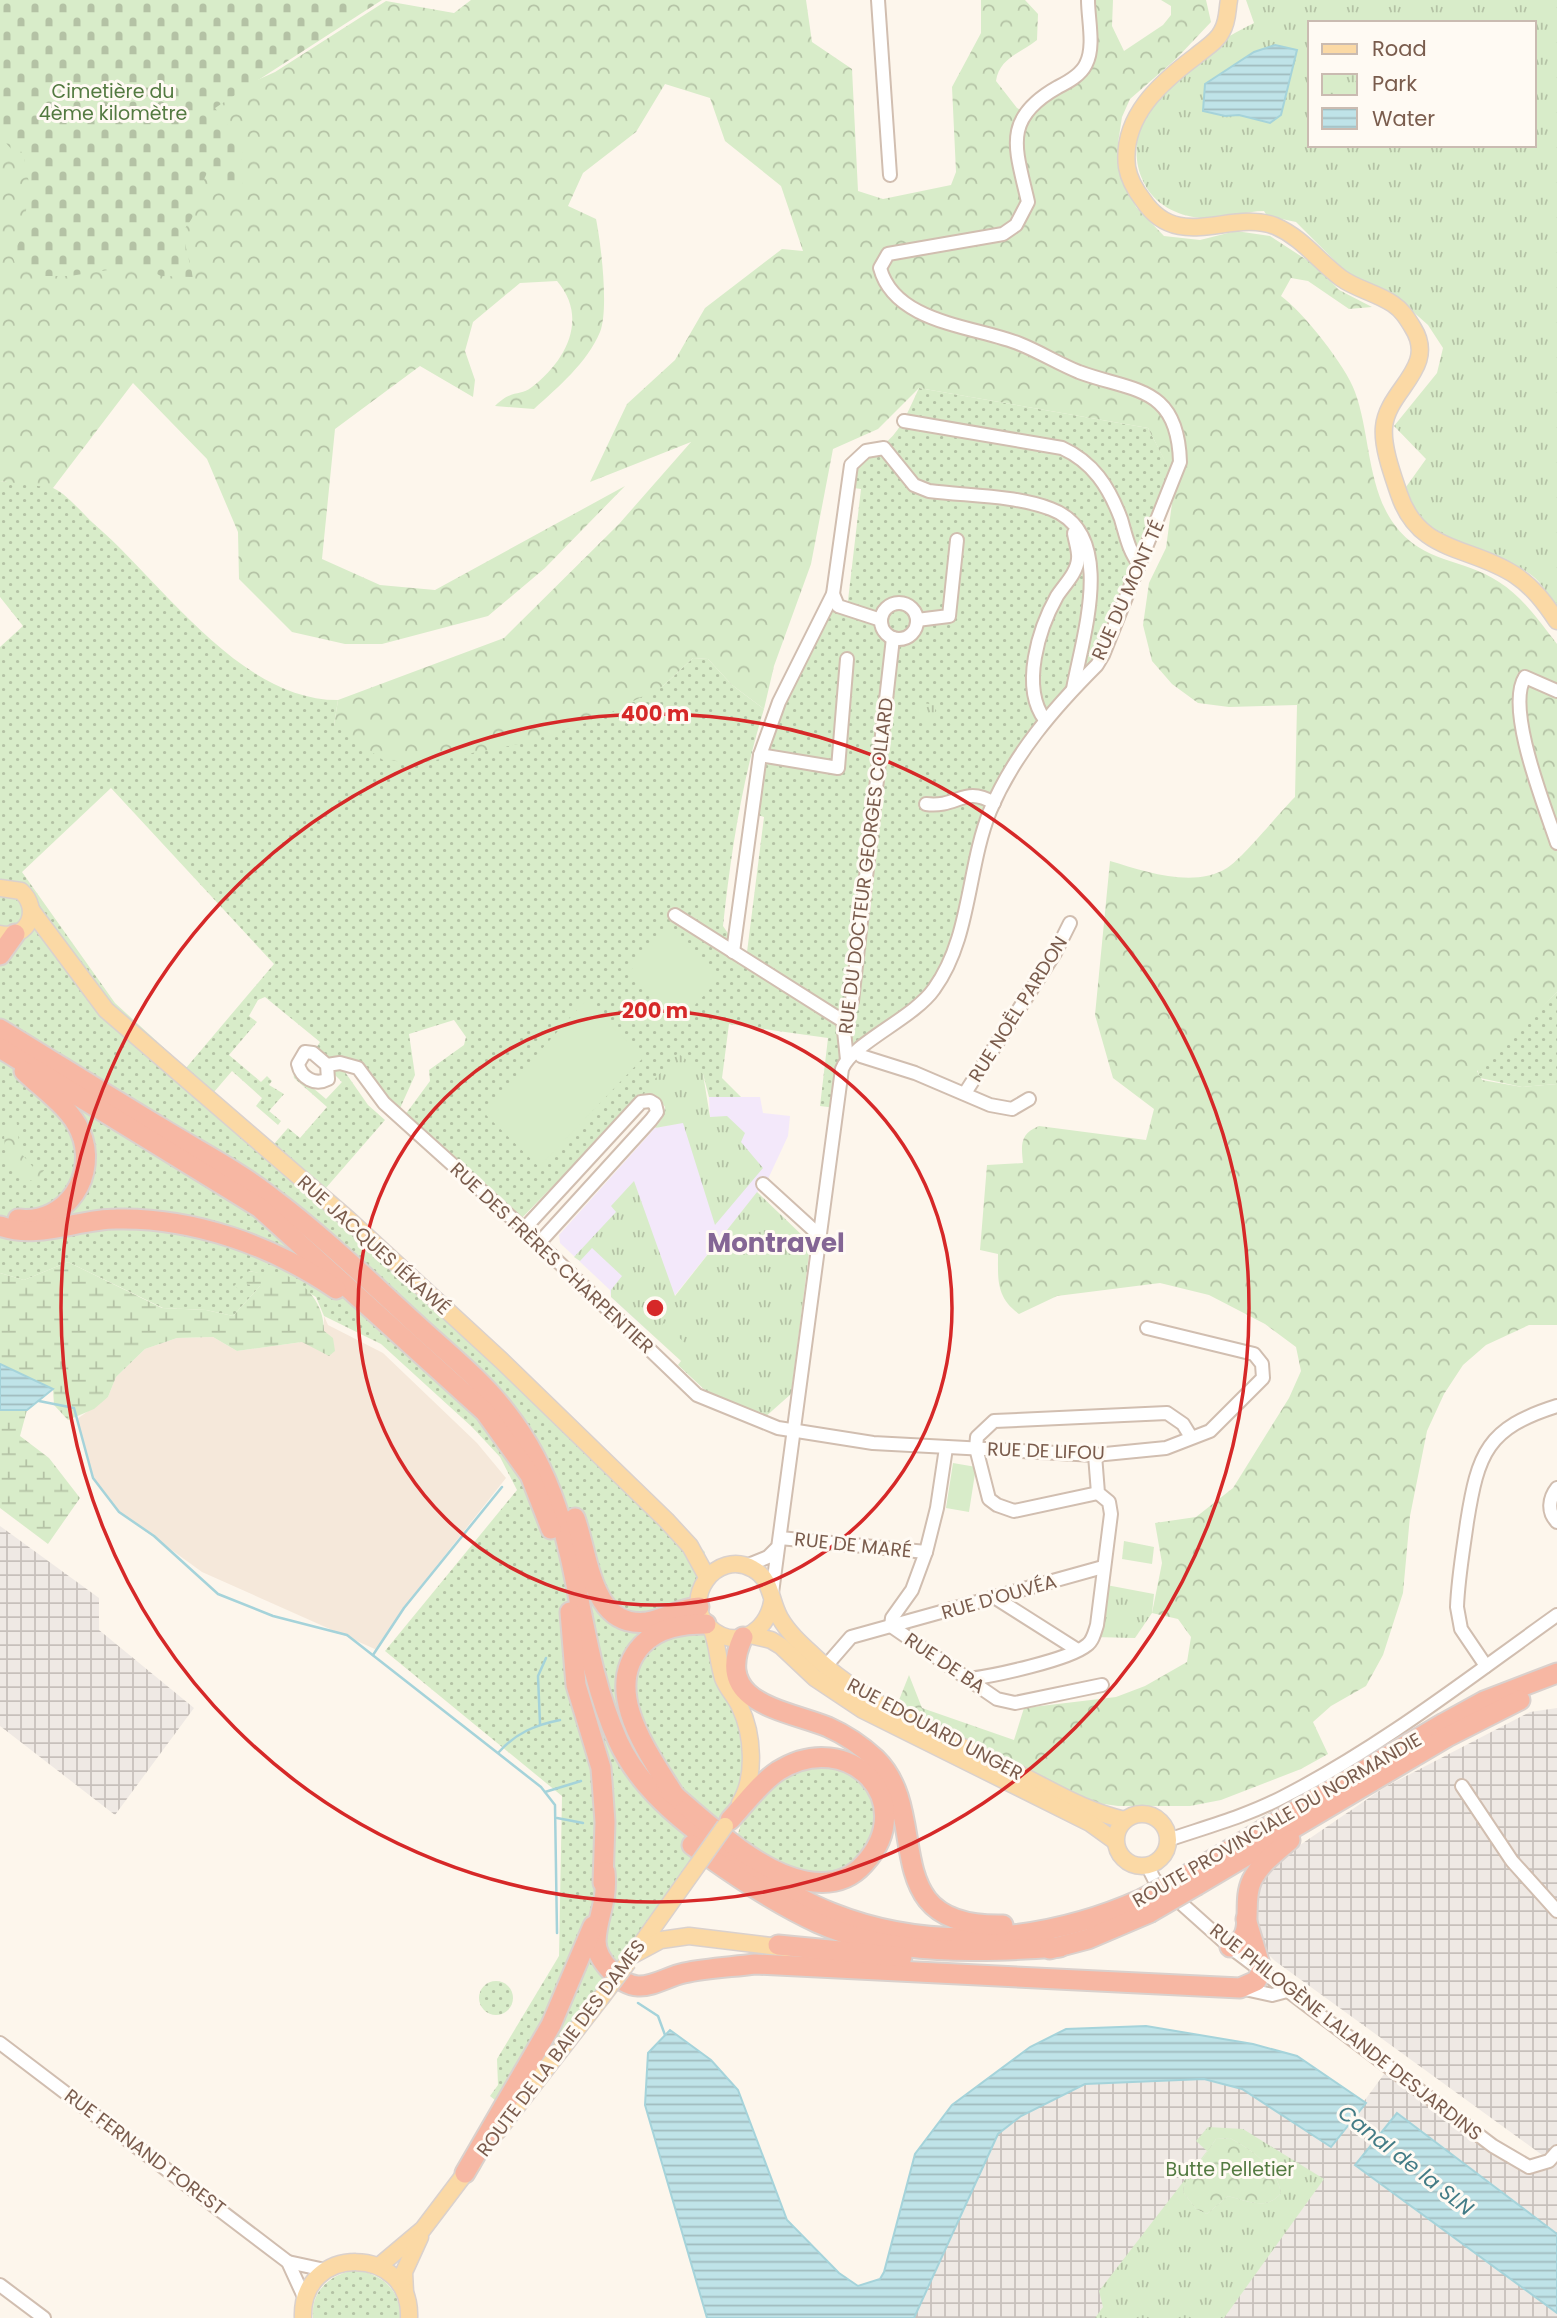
<svg xmlns="http://www.w3.org/2000/svg" width="1557" height="2318" viewBox="0 0 1557 2318" font-family="Poppins,sans-serif">
<style>
.residential{fill:#f5e8da}
.industrial{fill:url(#industrial-grid)}
.education{fill:#f3e8fa}
.grass{fill:url(#grass-dots);fill-rule:evenodd}
.forest{fill:url(#forest-crowns)}
.wetland{fill:url(#wetland-marsh)}
.cemetery{fill:url(#cemetery-stones)}
.park{fill:url(#park-tufts);fill-rule:evenodd}
.pitch{fill:#d8ecc9}
.water{fill:url(#water-rules);stroke:#a5d3da;stroke-width:2}
.lines{fill:none;stroke-linecap:round;stroke-linejoin:round}
.stream{stroke:#a5d3da;stroke-width:2.5}
.canal{stroke:#bfe3e8;stroke-width:10}
.minor-casing{stroke:#d1beb0;stroke-width:16}
.major-casing{stroke:#dad1cd;stroke-width:19}
.highway-casing{stroke:#dad1cd;stroke-width:23}
.minor{stroke:#fff;stroke-width:12}
.major{stroke:#fbd9a5;stroke-width:16}
.highway{stroke:#f7b7a3;stroke-width:19}
.major-bridge-casing{stroke:#dad1cd;stroke-width:19;stroke-linecap:butt}
.highway-bridge-casing{stroke:#dad1cd;stroke-width:23;stroke-linecap:butt}
.major-bridge{stroke:#fbd9a5;stroke-width:16}
.highway-bridge{stroke:#f7b7a3;stroke-width:19}
.ring{fill:none;stroke:#d62828;stroke-width:3.5}
.labels{text-anchor:middle;dominant-baseline:central;stroke-width:6;stroke-linejoin:round;paint-order:stroke}
.park-label{font-size:19px;fill:#537a41;stroke:#fffaf3}
.street-label{font-size:19px;fill:#7a5c4d;stroke:#fffaf3}
.water-label{font-size:21px;font-style:italic;fill:#437c86;stroke:#fffaf3}
.district-label{font-size:26px;font-weight:bold;fill:#846695;stroke:#fffaf3}
.centre{fill:#d62828;stroke:#fffaf3;stroke-width:3.5}
.ring-label{font-size:21px;text-anchor:middle;font-weight:bold;fill:#d62828;stroke:#fffaf3;stroke-width:6;stroke-linejoin:round;paint-order:stroke}
</style>
<defs>
<pattern id="industrial-grid" width="8" height="8" patternUnits="userSpaceOnUse" patternTransform="scale(1.75)"><rect width="8" height="8" fill="#efe9e4"/><path d="M0 4h8M4 0v8" fill="none" stroke="#c7c0bb"/></pattern>
<pattern id="grass-dots" width="8" height="8" patternUnits="userSpaceOnUse" patternTransform="scale(1.75)"><rect width="8" height="8" fill="#d8ecc9"/><path d="M2 2h.1M6 6h.1" fill="none" stroke="#b4c2a5" stroke-width="1.8" stroke-linecap="round"/></pattern>
<pattern id="forest-crowns" width="20" height="18" patternUnits="userSpaceOnUse" patternTransform="scale(1.75)"><rect width="20" height="18" fill="#d8ecc9"/><path d="M2 6a3 3 0 1 1 6 0M12 15a3 3 0 1 1 6 0" fill="none" stroke="#b4c2a5"/></pattern>
<pattern id="wetland-marsh" width="20" height="14" patternUnits="userSpaceOnUse" patternTransform="scale(1.75)"><rect width="20" height="14" fill="#d8ecc9"/><path d="M1 5h8M5 5V1M11 12h8M15 12V8" fill="none" stroke="#b4c2a5"/></pattern>
<pattern id="cemetery-stones" width="16" height="16" patternUnits="userSpaceOnUse" patternTransform="scale(1.75)"><rect width="16" height="16" fill="#d8ecc9"/><path d="M2 7V4a2 2 0 0 1 4 0v3zM10 15v-3a2 2 0 0 1 4 0v3z" fill="#b4c2a5"/></pattern>
<pattern id="park-tufts" width="24" height="20" patternUnits="userSpaceOnUse" patternTransform="scale(1.75)"><rect width="24" height="20" fill="#d8ecc9"/><path d="M3 7l-1-3M5 7V3M7 7l1-3M15 17l-1-3M17 17v-4M19 17l1-3" fill="none" stroke="#b4c2a5"/></pattern>
<pattern id="water-rules" width="6" height="5" patternUnits="userSpaceOnUse" patternTransform="scale(1.75)"><rect width="6" height="5" fill="#bfe3e8"/><path d="M0 2.5h6" fill="none" stroke="#a0bbbe"/></pattern>
</defs>
<rect width="100%" height="100%" fill="#fdf6ec"/>
<!-- residential -->
<polygon class="residential" points="324,1316 328,1325 383,1353 477,1443 506,1478 415,1593 377,1650 202,1572 119,1512 93,1478 77,1419 108,1397 116,1377 145,1349 177,1338 213,1337 237,1351 302,1342 324,1331"/>
<!-- industrial -->
<g class="industrial">
<polygon points="0,1526 99,1598 99,1630 194,1708 115,1815 0,1726"/>
<polygon points="1557,1708 1557,2318 914,2318 998,2134 1021,2116 1085,2084 1204,2079 1242,2089 1331,2146 1390,2066 1519,2164 1549,2160 1275,1961 1260,1946 1250,1921 1262,1871 1385,1787 1530,1712"/>
</g>
<!-- education -->
<polygon class="education" points="709,1097 760,1097 763,1113 790,1116 788,1136 768,1179 647,1330 611,1297 610,1290 560,1243 559,1235 655,1128 710,1117"/>
<!-- grass -->
<g class="grass">
<path d="M919 388 1148 428 1175 480 1111 638 1003 786 958 935 934 990 852 1055 836 1108 820 1106 828 1038 729 1024 722 1078 741 1097H709L703 1074 650 1086 517 1223 402 1119 430 1081 429 1070 464 1045 466 1037 454 1020 409 1034 415 1075 397 1115 358 1068 332 1064 316 1048 320 1042 265 997 258 1000 249 1016 257 1022 229 1055 261 1082 267 1076 272 1081 269 1085 284 1094 269 1111 281 1121 278 1125 256 1106 262 1098 232 1071 214 1092 274 1144 288 1128 300 1138 327 1107 294 1078 293 1071 326 1099 342 1082 333 1073 336 1068 345 1072 368 1105 385 1120 325 1189 705 1552 690 1601 737 1714 743 1740 741 1784 727 1814 507 2110 490 2096 498 2085 497 2059 559 1956 562 1796 385 1651 517 1490 500 1457 472 1427 381 1344 324 1316 316 1297 274 1273 267 1275 249 1271 246 1284 261 1285 233 1316 206 1310 163 1308 68 1262 24 1280 0 1273V647L23 626 0 597V481C15 483 39 482 53 488 67 494 82 513 93 523 162 582 239 700 338 700L334 725 663 686 693 658 708 659 732 685 764 709C742 780 731 852 723 926L746 960 764 817 751 813 760 755 833 594 847 609 861 489 847 487 851 465C895 442 899 432 919 388ZM111 788 274 964 186 1068 115 1003 22 872Z"/>
<polygon points="1557,992 1557,1084 1522,1087 1480,1078 1477,1069 1482,1063"/>
<polygon points="823,1756 877,1789 872,1856 824,1883 735,1844 748,1800 762,1785"/>
<circle cx="496" cy="1998" r="17"/>
<path d="M357 2270C383 2275 401 2290 400 2318H313C310 2290 332 2273 357 2270Z"/>
</g>
<!-- forest -->
<g class="forest">
<path d="M471 0H806L812 42 852 69 858 191 883 199 951 185 956 172 952 87 981 33V0H1025L1038 14 1037 40C1021 53 999 58 996 81L1017 108 1031 115 1086 74 1092 0H1113L1112 26 1124 51 1163 25 1171 15V6L1161 0H1206L1211 22 1176 59 1130 99 1122 117 1118 143 1120 169 1136 207 1164 236 1200 240 1236 231 1270 236 1316 266 1339 290 1372 307 1349 309 1308 281 1291 278 1281 296C1303 312 1346 366 1355 392 1370 432 1367 487 1394 524 1424 565 1462 557 1499 582 1523 597 1540 622 1557 644V992L1477 1071 1482 1080 1522 1087 1557 1084V1325H1529L1486 1345 1463 1365 1444 1394 1427 1431 1410 1516 1403 1593 1383 1655 1366 1686 1331 1706 1313 1722 1328 1754 1301 1769 1221 1800 1190 1806H1118L1083 1801 987 1750 938 1729 897 1705 909 1675 922 1708 1014 1740 1024 1708 1116 1697 1145 1686 1187 1662 1191 1637 1178 1619 1152 1613 1162 1563 1155 1523 1196 1517 1233 1488 1289 1398 1301 1371 1296 1347 1265 1324 1209 1295 1160 1283 1057 1296 1019 1314C996 1297 998 1280 998 1254L980 1250 987 1165 1023 1163C1021 1144 1020 1134 1039 1126L1146 1140 1154 1109 1113 1078 1095 1015 1110 861C1144 871 1193 889 1227 868 1244 857 1278 814 1295 797L1297 705 1229 707 1198 703 1172 684 1152 661 1143 625 1149 583 1166 548 1175 481 1148 428 919 388 878 429 833 449 811 564 774 666 764 709 732 685 708 659 693 658 663 686 598 719 524 743 420 763 383 760 334 725 338 700 504 638 619 524 691 442 590 482 627 404 675 360 705 308 782 249 803 251 781 186 725 141 710 98 665 84 636 132 583 173 568 206 596 219C601 243 609 310 600 332 587 363 558 387 534 409L495 406C513 388 520 397 532 387 566 361 589 318 557 281L520 283 473 322 465 351 475 380 473 397 420 366 335 429 322 559 380 585 435 590 625 486 545 568 488 616 382 644H345L292 632 239 579 238 532 207 459 133 383 53 488 0 481V122L205 108 213 100 275 72 386 1 454 13Z"/>
<path d="M16 1117 20 1152 33 1167 44 1170 37 1182C7 1176 4 1153 4 1127Z"/>
<path d="M1230 2138C1253 2151 1276 2166 1281 2193 1267 2211 1247 2201 1228 2196L1207 2214 1196 2209 1183 2192 1184 2186 1216 2139Z"/>
</g>
<!-- wetland -->
<g class="wetland">
<path d="M68 1262 162 1308 206 1310 233 1316 260 1286 246 1284 240 1290 234 1286 249 1271C261 1274 276 1272 283 1274 308 1284 324 1305 324 1331L333 1338 335 1351 329 1356 302 1342 237 1351 213 1337 177 1338 145 1349 116 1377 108 1397 94 1409 68 1420 54 1405 53 1389 0 1364V1273L24 1280Z"/>
<polygon points="0,1410 27,1410 20,1436 49,1458 80,1498 48,1544 0,1508"/>
</g>
<!-- cemetery -->
<path class="cemetery" d="M0 0H382L215 108 227 124 232 142 244 148 240 164 243 185 223 188 207 173C194 197 203 210 182 231L193 277 161 276 139 265 70 276H45L15 263 12 255 28 226 26 211 29 183 23 152 13 151 0 136Z"/>
<!-- park -->
<g class="park">
<path d="M1246 0H1557V610C1550 600 1544 586 1535 578 1504 551 1457 553 1427 525 1416 515 1411 500 1406 487L1426 459 1394 426 1437 373 1443 348 1428 325 1392 293 1348 274 1296 222 1267 216 1264 211C1244 211 1218 221 1201 218 1177 216 1154 204 1144 183 1110 115 1200 49 1254 23ZM1310 23H1534V145H1310Z"/>
<polygon points="917,702 936,705 933,724 915,721"/>
<path d="M678 1053 703 1074 710 1117 727 1116 745 1133 741 1142 763 1168 715 1225 683 1123 655 1128 663 1117 665 1107C657 1096 651 1093 639 1097Z"/>
<polygon points="634,1181 675,1296 757,1192 805,1238 809,1254 791,1394 764,1418 707,1392 678,1365 681,1361 611,1297 611,1290 622,1276 592,1248 580,1261 574,1257 616,1212 611,1206"/>
<polygon points="1101,1584 1154,1594 1152,1613 1135,1638 1093,1637"/>
<path d="M1208 2127 1243 2129 1324 2179 1224 2318H1095L1103 2307 1099 2291 1207 2151 1196 2141ZM1230 2138C1253 2151 1276 2166 1281 2193 1267 2211 1247 2201 1228 2196L1207 2214 1196 2209 1183 2192 1184 2186 1216 2139Z"/>
</g>
<!-- pitch -->
<g class="pitch">
<polygon points="667,929 720,978 681,1020 629,972"/>
<polygon points="586,1000 643,1058 539,1167 484,1113"/>
<polygon points="664,1323 689,1347 679,1358 654,1334"/>
<polygon points="953,1463 976,1467 969,1512 946,1508"/>
<polygon points="1124,1541 1154,1547 1152,1564 1122,1559"/>
</g>
<!-- water -->
<g class="water">
<polygon points="1275,45 1297,50 1281,115 1270,123 1239,115 1225,116 1203,111 1205,84 1254,52"/>
<polygon points="0,1364 53,1389 27,1410 0,1410"/>
<polygon points="1146,2026 1253,2044 1297,2056 1366,2103 1331,2147 1242,2089 1204,2079 1085,2084 1021,2116 998,2134 914,2318 707,2318 645,2105 648,2053 670,2030 711,2060 738,2090 787,2220 839,2273 858,2286 880,2279 884,2272 915,2154 952,2105 1030,2047 1066,2029"/>
<polygon points="1397,2113 1557,2234 1557,2313 1355,2165"/>
</g>
<g class="lines">
<!-- stream -->
<g class="stream">
<polyline points="39,1401 74,1408 93,1478 119,1512 154,1536 218,1594 273,1616 347,1635 541,1787 555,1805 557,1933"/>
<polyline points="373,1655 404,1608 502,1487"/>
<polyline points="540,1724 538,1676 546,1658"/>
<path d="M499 1752C516 1733 535 1725 560 1720"/>
<polyline points="545,1792 581,1781"/>
<polyline points="557,1818 583,1823"/>
<polyline points="638,2003 658,2016 665,2035"/>
</g>
<!-- canal -->
<polyline class="canal" points="1344,2111 1387,2144"/>
<!-- minor casing -->
<g class="minor-casing">
<g id="minor">
<polyline points="878,0 890,175"/>
<path d="M904 421 1062 448C1093 462 1109 487 1121 519 1126 536 1129 552 1140 565"/>
<polyline points="833,594 838,606 881,620"/>
<circle cx="899" cy="621" r="18"/>
<polyline points="917,620 949,616 957,540"/>
<path d="M1557 691 1525 677C1505 708 1545 807 1557 843"/>
<path d="M1045 720C1020 687 1039 628 1057 596 1064 585 1077 573 1078 559 1079 551 1075 541 1074 533"/>
<polyline points="760,755 838,768 847,659"/>
<path d="M926 804C958 808 964 785 994 803"/>
<polyline points="675,915 843,1021"/>
<path d="M733 952 760 755 779 702 833 594 851 465 866 451 884 448 914 485 929 491C968 496 1014 495 1051 509 1118 534 1082 638 1073 689"/>
<polyline points="858,1051 861,1056 915,1073 990,1105 1012,1109 1029,1099"/>
<polyline points="847,1060 843,1021 852,1001 893,638"/>
<path d="M327 1065 328 1079C315 1086 301 1078 298 1064L305 1052 313 1053 327 1065 340 1063 358 1068 384 1103 524 1229 697 1395 778 1428 873 1443 1095 1455 1166 1448 1210 1431 1263 1378 1262 1364 1254 1354 1147 1328"/>
<polyline points="965,1093 1055,953 1070,923"/>
<polyline points="763,1184 819,1235"/>
<polyline points="524,1229 641,1102 650,1101 655,1104 657,1112 651,1120 539,1243"/>
<polyline points="946,1448 937,1508 926,1552 912,1590 892,1618 891,1626 997,1699 1015,1703 1102,1685"/>
<path d="M1557 1488C1549 1498 1547 1512 1557 1522"/>
<polyline points="1098,1493 1014,1511 997,1505 989,1499 976,1448 977,1437 994,1421 1167,1413 1183,1424 1191,1437"/>
<polyline points="780,1538 926,1552"/>
<polyline points="746,1566 768,1557 776,1549"/>
<path d="M772 1593 842 1069C851 1044 914 1018 934 989 971 938 967 868 990 811 1014 754 1054 708 1097 665L1103 655 1180 462C1178 385 1133 392 1079 372 1059 364 1040 352 1020 344 976 326 895 324 880 268L888 254 1003 234 1016 225 1028 202C1016 149 1001 119 1058 87 1068 82 1081 75 1086 64 1095 47 1088 19 1088 0"/>
<polyline points="994,1597 1076,1649"/>
<path d="M1486 1666 1461 1629 1457 1607C1458 1579 1463 1551 1467 1522 1478 1453 1487 1428 1557 1406"/>
<polyline points="825,1667 851,1637 1103,1567"/>
<path d="M969 1679C993 1676 1069 1660 1087 1645 1093 1641 1095 1631 1097 1625L1111 1514 1109 1502 1098 1493 1095 1455"/>
<polyline points="1462,1786 1512,1861 1557,1911"/>
<path d="M1168 1840C1206 1827 1247 1816 1283 1797 1381 1747 1467 1679 1557 1615"/>
<polyline points="1147,1865 1154,1879 1230,1947 1493,2146 1529,2167 1549,2161 1557,2152"/>
<polyline points="1240,1988 1272,1995 1287,1991"/>
<polyline points="0,2043 288,2262 305,2299"/>
<polyline points="288,2262 325,2270"/>
<polyline points="0,2285 44,2318"/>
</g>
</g>
<!-- major casing -->
<g class="major-casing">
<g id="major">
<path d="M1229 0C1227 10 1228 21 1222 31 1217 42 1205 48 1196 56 1160 83 1121 117 1127 167 1129 179 1136 191 1143 200 1178 253 1230 209 1275 226 1303 238 1317 260 1341 278 1356 289 1377 293 1393 304 1402 310 1407 318 1413 328 1438 368 1387 390 1384 427 1382 447 1393 476 1399 494 1419 554 1469 545 1515 575 1533 587 1545 603 1557 621"/>
<path d="M0 888 21 891C41 909 29 940 0 934"/>
<polyline points="32,911 106,1010 348,1219 502,1361 666,1520 690,1546 707,1577"/>
<path d="M772 1602C767 1632 736 1651 710 1628 679 1600 716 1548 753 1569 772 1579 770 1601 780 1618 788 1632 800 1643 812 1654 865 1705 947 1739 1013 1771 1050 1789 1084 1811 1125 1820"/>
<path d="M712 1630C718 1646 718 1662 723 1678 727 1689 736 1697 740 1707 753 1734 756 1777 740 1803"/>
<polyline points="750,1635 771,1640 781,1646 815,1678 863,1710 1090,1823 1115,1841"/>
<circle cx="1142" cy="1840" r="26"/>
<polyline points="637,1950 696,1867"/>
<polyline points="633,1955 661,1940 689,1936 787,1948"/>
<polyline points="497,2132 601,1998"/>
<polyline points="379,2266 423,2229 473,2163"/>
<polyline points="405,2292 404,2272 420,2237"/>
<path d="M303 2318C300 2243 412 2244 409 2318"/>
</g>
</g>
<!-- highway casing -->
<g class="highway-casing">
<g id="highway">
<polyline points="0,955 15,934"/>
<path d="M0 1029C54 1062 108 1096 163 1129 199 1151 238 1171 271 1197 322 1235 368 1280 415 1323 445 1351 481 1379 506 1412 587 1515 568 1629 618 1741 639 1787 681 1821 721 1849 756 1874 792 1897 832 1913 932 1953 1046 1942 1142 1899"/>
<polyline points="0,1048 260,1208 485,1412 530,1475 551,1529"/>
<path d="M18 1219C67 1225 99 1174 80 1131 70 1107 42 1089 24 1071"/>
<path d="M0 1226C37 1240 78 1219 116 1219 193 1217 273 1246 336 1289"/>
<path d="M575 1518C589 1556 591 1629 647 1622 666 1619 680 1608 699 1607"/>
<polyline points="570,1612 576,1685 601,1768 605,1822 603,1883"/>
<path d="M743 1637C713 1703 782 1709 828 1727 846 1735 862 1746 876 1759 934 1816 872 1928 1003 1925"/>
<path d="M666 1788C702 1819 758 1873 806 1881 828 1885 849 1881 864 1864 921 1802 849 1726 778 1771 760 1783 745 1804 730 1820"/>
<path d="M675 1796C650 1755 600 1690 642 1645 659 1627 683 1624 706 1624"/>
<path d="M692 1845C732 1874 773 1902 818 1923 894 1957 980 1952 1060 1947"/>
<path d="M605 1872C608 1902 597 1916 596 1941 596 1960 620 1985 638 1986 653 1987 669 1976 684 1973 707 1968 732 1967 755 1964L1240 1988 1256 1981 1262 1971 1246 1919"/>
<polyline points="1187,1875 1444,1723 1484,1701 1557,1673"/>
<polyline points="1197,1885 1447,1737 1520,1700"/>
<polyline points="778,1945 902,1957"/>
<path d="M1230 1947C1258 1937 1240 1905 1252 1880 1260 1864 1276 1852 1290 1840"/>
<polyline points="1050,1949 1088,1939 1149,1913"/>
<polyline points="465,2173 551,2025 593,1926"/>
</g>
</g>
<!-- minor -->
<use href="#minor" class="minor"/>
<!-- major -->
<use href="#major" class="major"/>
<!-- highway -->
<use href="#highway" class="highway"/>
<!-- major-bridge casing -->
<g class="major-bridge-casing">
<g id="major-bridge">
<polyline points="696,1867 725,1826"/>
<polyline points="601,1998 628,1962"/>
</g>
</g>
<!-- highway-bridge casing -->
<g class="highway-bridge-casing">
<g id="highway-bridge">
<polyline points="1142,1899 1187,1875"/>
<polyline points="1149,1913 1197,1885"/>
</g>
</g>
<!-- major-bridge -->
<use href="#major-bridge" class="major-bridge"/>
<!-- highway-bridge -->
<use href="#highway-bridge" class="highway-bridge"/>
</g>
<!-- distance rings -->
<g class="ring">
<circle cx="655" cy="1308" r="297"/>
<circle cx="655" cy="1308" r="594"/>
</g>
<g class="labels">
<!-- park labels -->
<g class="park-label">
<text x="113" y="91">Cimetière du<tspan x="113" dy="22">4ème kilomètre</tspan></text>
<text x="1230" y="2169">Butte Pelletier</text>
</g>
<!-- street labels -->
<g class="street-label">
<text transform="translate(1128 590) rotate(-66)">RUE DU MONT TÉ</text>
<text transform="translate(866 866) rotate(-83)">RUE DU DOCTEUR GEORGES COLLARD</text>
<text transform="translate(1018 1009) rotate(-58)">RUE NOËL PARDON</text>
<text transform="translate(374 1245) rotate(42)">RUE JACQUES IÉKAWÉ</text>
<text transform="translate(552 1258) rotate(43)">RUE DES FRÈRES CHARPENTIER</text>
<text transform="translate(1046 1451) rotate(2)">RUE DE LIFOU</text>
<text transform="translate(853 1545) rotate(6)">RUE DE MARÉ</text>
<text transform="translate(999 1597) rotate(-16)">RUE D'OUVÉA</text>
<text transform="translate(945 1663) rotate(34)">RUE DE BA</text>
<text transform="translate(935 1729) rotate(28)">RUE EDOUARD UNGER</text>
<text transform="translate(1277 1820) rotate(-30)">ROUTE PROVINCIALE DU NORMANDIE</text>
<text transform="translate(1346 2032) rotate(38)">RUE PHILOGÈNE LALANDE DESJARDINS</text>
<text transform="translate(561 2048) rotate(-53)">ROUTE DE LA BAIE DES DAMES</text>
<text transform="translate(145 2152) rotate(37)">RUE FERNAND FOREST</text>
</g>
<!-- water labels -->
<g class="water-label">
<text transform="translate(1406 2160) rotate(38)">Canal de la SLN</text>
</g>
<!-- district labels -->
<g class="district-label">
<text x="776" y="1243">Montravel</text>
</g>
</g>
<circle cx="655" cy="1308" r="10" class="centre"/>
<g class="ring-label">
<text x="655" y="721">400 m</text>
<text x="655" y="1018">200 m</text>
</g>
<!-- legend -->
<rect x="1308" y="21" width="228" height="126" fill="#fffaf3" stroke="#cabbb1" stroke-width="2"/>
<rect x="1322" y="44" width="35" height="10" fill="#fbd9a5" stroke="#cabbb1" stroke-width="2"/>
<text x="1372" y="56" font-size="21" fill="#7a5c4d">Road</text>
<rect x="1322" y="74" width="35" height="21" fill="url(#park-tufts)" stroke="#cabbb1" stroke-width="2"/>
<text x="1372" y="91" font-size="21" fill="#7a5c4d">Park</text>
<rect x="1322" y="108" width="35" height="21" fill="url(#water-rules)" stroke="#cabbb1" stroke-width="2"/>
<text x="1372" y="126" font-size="21" fill="#7a5c4d">Water</text>
</svg>
